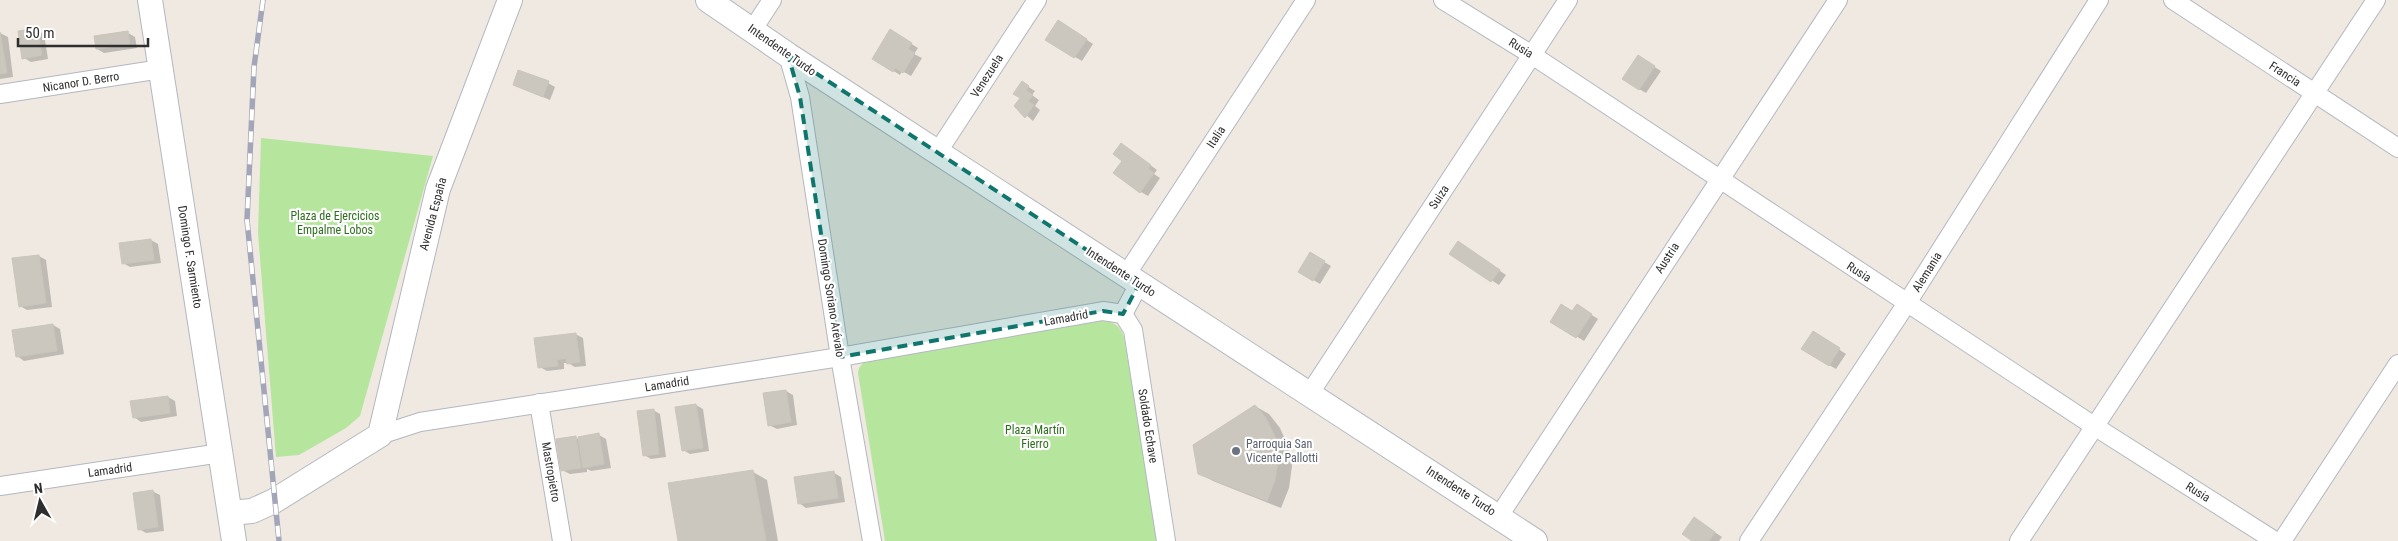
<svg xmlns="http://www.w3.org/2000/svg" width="2398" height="541" viewBox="0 0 2398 541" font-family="'Roboto Condensed',sans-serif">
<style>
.green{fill:#b6e59e}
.shadow{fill:#0003}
.building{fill:#cbc7bf;stroke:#cbc5ba}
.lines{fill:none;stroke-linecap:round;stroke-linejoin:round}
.street-casing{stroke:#b4b7c1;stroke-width:20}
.secondary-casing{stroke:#b4b7c1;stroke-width:26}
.street{stroke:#fff;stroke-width:18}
.secondary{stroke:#fff;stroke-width:24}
.rail-casing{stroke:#a3a6b8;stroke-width:5.5}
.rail{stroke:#fff;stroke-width:4;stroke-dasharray:11;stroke-linecap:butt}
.marked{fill:#0f766e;fill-opacity:0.2;stroke:#0f766e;stroke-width:4;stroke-dasharray:10 6;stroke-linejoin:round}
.worship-dot{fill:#6b7280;stroke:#fff;stroke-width:2}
.labels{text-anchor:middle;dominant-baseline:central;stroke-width:4.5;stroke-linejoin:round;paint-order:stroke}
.street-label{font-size:12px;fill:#2e2e2e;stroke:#fff}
.park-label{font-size:12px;fill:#2c6e1b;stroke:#fff}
.worship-label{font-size:12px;fill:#5b616d;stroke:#fff;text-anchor:start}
</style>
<rect width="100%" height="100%" fill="#efe9e1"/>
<!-- green -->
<g class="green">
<polygon points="261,138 433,156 360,416 346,428 299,455 276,457 258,233"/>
<path d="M1101 321C1114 322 1119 324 1124 337L1158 541H885L858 373 859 368 864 362Z"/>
</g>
<!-- shadow -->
<g class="shadow">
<polygon points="1066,26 1093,44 1082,61 1075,57"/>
<polygon points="37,30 44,34 48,59 31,62 24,58"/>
<polygon points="891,31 918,48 914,54 922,58 911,76 902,71 900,75 873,58"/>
<polygon points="0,33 8,37 13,77 0,79"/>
<polygon points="128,33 135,37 137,48 104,53 97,49"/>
<polygon points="1645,61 1661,71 1646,93 1639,89"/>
<polygon points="548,83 555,87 550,100 514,85"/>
<polygon points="1022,83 1035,91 1032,95 1039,100 1035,106 1040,110 1033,121 1016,106 1022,98"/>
<polygon points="1129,149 1157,170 1154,174 1160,178 1148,196 1141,192 1124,160"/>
<polygon points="151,240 158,244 161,263 130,267 123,263"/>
<polygon points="1465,247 1506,275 1499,285 1451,254"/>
<polygon points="1311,254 1331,266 1320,284 1300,272"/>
<polygon points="39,256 46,260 52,307 27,310 20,306"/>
<polygon points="1584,310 1598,319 1584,341 1552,321"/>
<polygon points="53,325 60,329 64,354 24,361 17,356"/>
<polygon points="575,334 583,338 586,366 575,367 568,363 564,363 564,369 547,371 540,367"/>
<polygon points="1820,337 1846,354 1836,369 1829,365"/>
<polygon points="786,391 793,395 797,425 777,429 769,425"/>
<polygon points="168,397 175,401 177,416 141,422 134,417"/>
<polygon points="696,405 703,409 709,451 690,454 683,450"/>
<polygon points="1255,406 1269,414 1280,428 1288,446 1292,466 1289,488 1281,508 1213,481 1199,473"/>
<polygon points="653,410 660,414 666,457 651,459 644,455"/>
<polygon points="599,435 606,439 611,468 591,471 587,469 587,472 570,474 562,470 576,438 580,440"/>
<polygon points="753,472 767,480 778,541 679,541"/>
<polygon points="834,473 841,477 845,502 806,508 799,503"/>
<polygon points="152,491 160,495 164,531 146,533 139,529"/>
<polygon points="1701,523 1722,537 1719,541 1694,541"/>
</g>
<!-- building -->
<g class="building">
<polygon points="1058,20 1087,39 1074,58 1045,40"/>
<polygon points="37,28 42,55 22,59 18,31"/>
<polygon points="890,29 912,43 908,49 915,53 903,73 895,68 893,72 872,59"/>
<polygon points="128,31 130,44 96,49 94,36"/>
<polygon points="0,32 7,73 0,74"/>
<polygon points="1638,55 1655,66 1639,90 1622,79"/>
<polygon points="518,70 549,81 543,97 513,85"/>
<polygon points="1022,81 1029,86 1026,90 1033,95 1028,101 1034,105 1025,118 1014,106 1020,98 1013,94"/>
<polygon points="1121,143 1151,165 1148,169 1154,173 1140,193 1113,173 1122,161 1113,154"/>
<polygon points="151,239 154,260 122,264 119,243"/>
<polygon points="1458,241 1500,270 1491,282 1449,254"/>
<polygon points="1310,252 1325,261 1313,281 1298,272"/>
<polygon points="39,255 46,303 19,307 12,258"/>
<polygon points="1561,304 1572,311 1577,304 1592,314 1576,338 1550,322"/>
<polygon points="53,324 57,351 16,357 12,330"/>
<polygon points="1813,331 1840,348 1829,366 1801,349"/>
<polygon points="576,333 580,362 567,364 566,358 557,360 558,366 538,368 534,338"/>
<polygon points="786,390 791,422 768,426 763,393"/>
<polygon points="168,396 170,413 133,418 130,401"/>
<polygon points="696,404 703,448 682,451 675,407"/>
<polygon points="1255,405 1266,418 1275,437 1279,457 1275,480 1267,501 1198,474 1193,445"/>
<polygon points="654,409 659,454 643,456 637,411"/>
<polygon points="599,433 604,464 583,468 578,437"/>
<polygon points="576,436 581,468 561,471 556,439"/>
<polygon points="753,470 766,541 678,541 668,483"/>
<polygon points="834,471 838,498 798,504 794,477"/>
<polygon points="153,490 158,527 138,530 133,493"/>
<polygon points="1694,517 1715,532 1709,541 1692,541 1682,534"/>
</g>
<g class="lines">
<!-- street casing -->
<g class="street-casing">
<g id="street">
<polyline points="1443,0 1532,55 2094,426 2275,541"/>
<polyline points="2173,0 2398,148"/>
<polyline points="753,29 772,0"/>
<polyline points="788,55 800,97 840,357 872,541"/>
<polyline points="0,94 161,69"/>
<polyline points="937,153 1037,0"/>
<polyline points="1126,275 1306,0"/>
<polyline points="1123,314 1133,330 1166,541"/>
<polyline points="1123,314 1139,284"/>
<polyline points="1310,393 1568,0"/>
<polyline points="539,403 562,541"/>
<polyline points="380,435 420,422 840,357 1103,311 1123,314"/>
<polyline points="0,486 221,453"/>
<polyline points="1499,516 1838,0"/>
<polyline points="1749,541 1907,303 2099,0"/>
<polyline points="2019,541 2376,0"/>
<polyline points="2282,541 2398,364"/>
</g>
</g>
<!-- secondary casing -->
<g class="secondary-casing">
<g id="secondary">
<polyline points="150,0 234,541"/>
<polyline points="708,0 788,55 1535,541"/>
<polyline points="230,513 252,511 274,501 380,435 438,189 510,0"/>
</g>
</g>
<!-- street -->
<use href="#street" class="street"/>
<!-- secondary -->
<use href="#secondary" class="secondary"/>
<!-- rail casing -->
<g class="rail-casing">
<polyline id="rail" points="263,0 254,67 247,220 279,541"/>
</g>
<!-- rail -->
<use href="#rail" class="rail"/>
</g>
<!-- marked area -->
<path class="marked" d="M788 55 1139 284 1123 314 1103 311 840 357 800 97Z"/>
<!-- markers -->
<circle class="worship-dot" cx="1236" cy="451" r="5"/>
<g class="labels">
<!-- street labels -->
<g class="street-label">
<text transform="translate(1521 48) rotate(32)">Rusia</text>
<text transform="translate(782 50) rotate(35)">Intendente Turdo</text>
<text transform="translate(2285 74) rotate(33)">Francia</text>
<text transform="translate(987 76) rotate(-57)">Venezuela</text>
<text transform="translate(81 82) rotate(-9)">Nicanor D. Berro</text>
<text transform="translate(1216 137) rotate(-57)">Italia</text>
<text transform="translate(1439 197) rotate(-57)">Suiza</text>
<text transform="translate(433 214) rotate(-75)">Avenida España</text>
<text transform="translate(190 257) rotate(81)">Domingo F. Sarmiento</text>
<text transform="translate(1667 258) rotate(-57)">Austria</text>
<text transform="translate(1121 272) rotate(33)">Intendente Turdo</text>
<text transform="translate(1859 272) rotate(33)">Rusia</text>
<text transform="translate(1927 272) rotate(-58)">Alemania</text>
<text transform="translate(831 298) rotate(81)">Domingo Soriano Arévalo</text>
<text transform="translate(1066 318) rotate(-10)">Lamadrid</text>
<text transform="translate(667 384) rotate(-9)">Lamadrid</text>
<text transform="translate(1148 426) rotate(81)">Soldado Echave</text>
<text transform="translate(110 470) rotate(-8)">Lamadrid</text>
<text transform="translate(551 472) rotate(80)">Mastropietro</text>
<text transform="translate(1461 491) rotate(33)">Intendente Turdo</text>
<text transform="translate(2198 492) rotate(32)">Rusia</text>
</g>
<!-- park labels -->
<g class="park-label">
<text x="335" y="216">Plaza de Ejercicios<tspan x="335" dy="14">Empalme Lobos</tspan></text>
<text x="1035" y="430">Plaza Martín<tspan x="1035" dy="14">Fierro</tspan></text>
</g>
<!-- worship labels -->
<g class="worship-label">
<text x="1246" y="444">Parroquia San<tspan x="1246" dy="14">Vicente Pallotti</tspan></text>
</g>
</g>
<!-- north arrow -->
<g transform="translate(40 501) rotate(352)" stroke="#ffffff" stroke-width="4" paint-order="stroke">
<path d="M0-4L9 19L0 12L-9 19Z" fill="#2e2e2e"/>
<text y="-8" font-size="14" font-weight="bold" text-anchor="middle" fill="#2e2e2e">N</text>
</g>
<!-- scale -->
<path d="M18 38v8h130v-8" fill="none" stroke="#2e2e2e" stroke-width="2.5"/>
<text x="25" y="38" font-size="15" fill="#2e2e2e" stroke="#ffffff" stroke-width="4" paint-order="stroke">50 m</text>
</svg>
